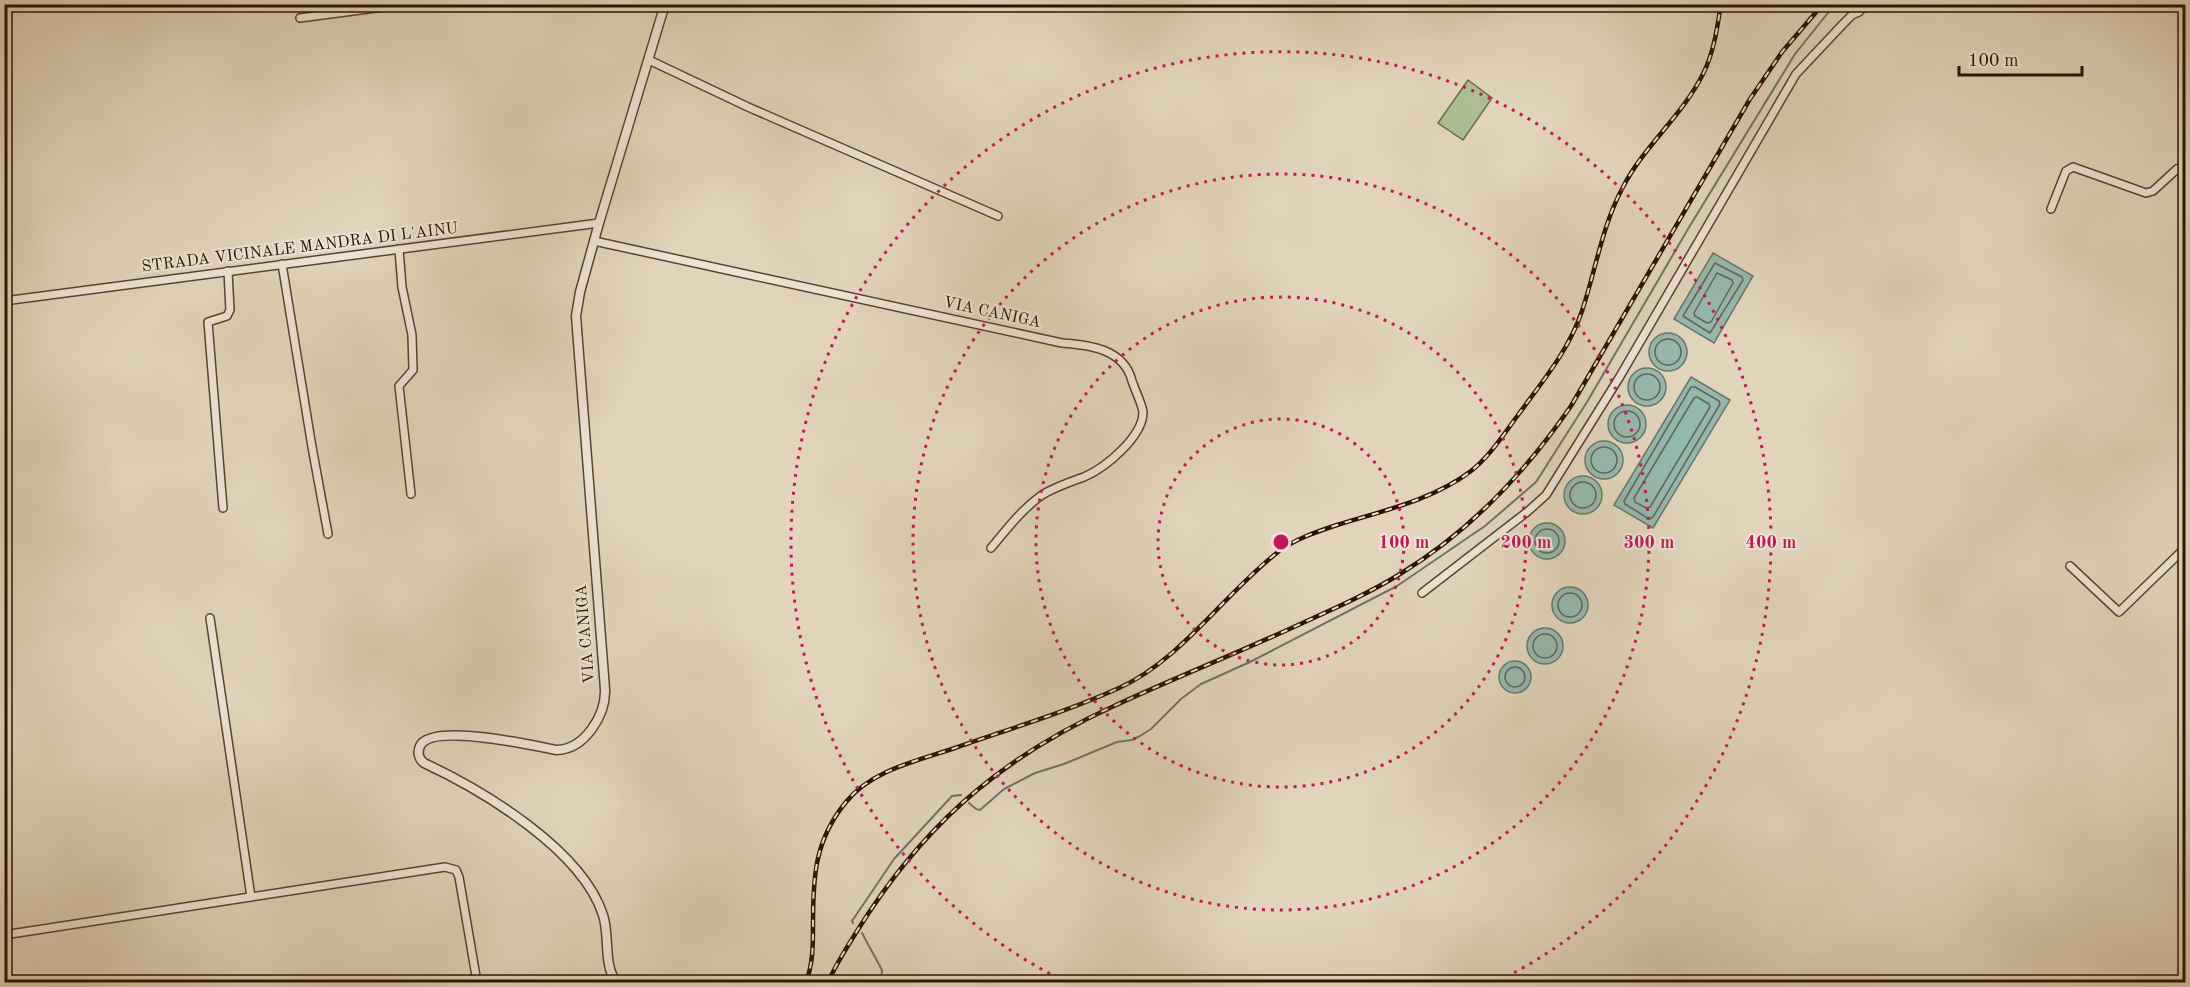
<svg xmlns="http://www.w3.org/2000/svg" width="2190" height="987" viewBox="0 0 2190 987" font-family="'Old Standard TT',serif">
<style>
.green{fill:#adbe94;stroke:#6c684c;stroke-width:1.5}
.water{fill:#95b8ac;stroke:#6b7668;stroke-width:1.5}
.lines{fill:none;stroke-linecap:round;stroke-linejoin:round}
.shore{stroke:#606658;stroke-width:1.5}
.stream{stroke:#6b7668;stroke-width:2}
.minor-casing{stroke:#594331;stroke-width:10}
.tertiary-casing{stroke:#594331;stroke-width:11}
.minor{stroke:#ece3d3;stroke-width:7}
.tertiary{stroke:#ece3d3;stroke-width:8}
.rail-casing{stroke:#2c1303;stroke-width:4.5}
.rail{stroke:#ece3d3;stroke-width:2;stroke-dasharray:7;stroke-linecap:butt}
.ring{fill:none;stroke:#c2185b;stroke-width:3;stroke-dasharray:3 6}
.labels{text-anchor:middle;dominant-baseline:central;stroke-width:4.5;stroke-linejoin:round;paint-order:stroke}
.street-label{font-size:16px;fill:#2c1303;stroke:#ece3d3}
.centre{fill:#c2185b;stroke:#ece3d3;stroke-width:3}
.ring-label{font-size:18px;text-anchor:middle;font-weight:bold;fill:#c2185b;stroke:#ece3d3;stroke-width:4.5;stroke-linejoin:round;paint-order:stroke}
</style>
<rect width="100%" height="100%" fill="#e1d4bb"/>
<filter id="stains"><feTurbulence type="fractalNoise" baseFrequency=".00333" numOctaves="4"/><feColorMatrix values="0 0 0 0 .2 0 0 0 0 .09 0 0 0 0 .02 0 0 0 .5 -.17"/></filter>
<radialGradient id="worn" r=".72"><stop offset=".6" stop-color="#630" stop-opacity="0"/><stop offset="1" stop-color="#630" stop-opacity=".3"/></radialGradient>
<!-- green -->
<polygon class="green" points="1468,80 1492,98 1463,140 1438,123"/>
<!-- water -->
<g class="water">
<polygon points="1713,253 1753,276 1714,343 1674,319"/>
<circle cx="1668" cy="352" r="19"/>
<circle cx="1647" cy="387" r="19"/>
<polygon points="1691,377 1730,400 1653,528 1614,505"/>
<circle cx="1627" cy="424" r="19"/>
<circle cx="1604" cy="460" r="19"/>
<circle cx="1583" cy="495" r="19"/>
<circle cx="1547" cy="541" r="18"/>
<circle cx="1570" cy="605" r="18"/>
<circle cx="1545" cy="646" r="18"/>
<circle cx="1515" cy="677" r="16"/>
</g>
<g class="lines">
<!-- shore -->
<g class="shore">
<polygon points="1715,263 1742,277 1743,280 1710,333 1683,316"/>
<polygon points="1717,273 1732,280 1733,283 1711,322 1707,323 1695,316 1694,313"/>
<circle cx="1668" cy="352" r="13"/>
<circle cx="1647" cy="387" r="13"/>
<polygon points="1691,387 1695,387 1719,401 1720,404 1653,517 1649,519 1625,504 1624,501"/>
<polygon points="1697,397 1709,404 1710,407 1650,507 1646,508 1635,502 1634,498 1694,398"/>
<circle cx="1627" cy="424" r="13"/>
<circle cx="1604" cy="460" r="13"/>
<circle cx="1583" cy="495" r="13"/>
<circle cx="1547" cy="541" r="12"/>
<circle cx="1570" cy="605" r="12"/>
<circle cx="1545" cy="646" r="12"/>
<circle cx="1515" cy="677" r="10"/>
</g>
<!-- stream -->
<g class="stream">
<polyline points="969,803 976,809 980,810 1004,789 1035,773 1064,764 1117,742 1132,740 1140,736 1151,729 1181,699 1201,684 1250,662 1397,586 1485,526 1536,482 1587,402 1688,229 1795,54 1835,4"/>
<polyline points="853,923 852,921 894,859 952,796 961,795"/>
<polyline points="862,933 882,970 881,982"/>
</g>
<!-- minor casing -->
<g class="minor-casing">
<g id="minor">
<polyline points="300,18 406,4"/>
<polyline points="649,60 748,107 998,216"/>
<polyline points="2051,209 2066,171 2073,167 2146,193 2153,191 2177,169 2186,176"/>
<path d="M594 241 1062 343C1090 345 1124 349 1132 381 1135 390 1142 404 1143 412 1143 437 1105 468 1084 477 1070 482 1055 487 1042 495 1022 509 1007 529 991 548"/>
<polyline points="399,249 402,287 412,335 413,370 399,386 411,494"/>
<polyline points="282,264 312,447 328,534"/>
<polyline points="4,301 599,223"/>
<polyline points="223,508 208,322 227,316 230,310 228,271"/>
<polyline points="2070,566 2119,612 2186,547"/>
<polyline points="1422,593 1527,512 1546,495 1619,378 1796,74 1843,24 1852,15 1859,12 1866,4"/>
<polyline points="210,618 251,897"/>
<polyline points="4,935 445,867 456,870 459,877 477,982"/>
<polyline points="2012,980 2019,982"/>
</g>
</g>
<!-- tertiary casing -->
<g class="tertiary-casing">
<path id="tertiary" d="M616 982C603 963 610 937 603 915 582 850 484 791 424 763 419 759 417 753 420 746 431 722 535 746 557 750 585 749 606 715 605 689L576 316 580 292 599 223 665 4"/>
</g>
<!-- minor -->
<use href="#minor" class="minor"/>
<!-- tertiary -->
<use href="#tertiary" class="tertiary"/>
<!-- rail casing -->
<g class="rail-casing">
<g id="rail">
<path d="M806 982C813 964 813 945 813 925 813 878 814 841 846 802 872 770 917 761 955 748 1009 729 1066 712 1119 688 1181 660 1224 594 1278 552 1295 539 1316 532 1337 525 1382 511 1433 500 1471 471 1490 456 1504 434 1518 415 1542 382 1569 350 1582 311 1596 269 1602 226 1623 187 1644 146 1682 116 1703 74 1714 52 1717 29 1721 4"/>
<path d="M828 982C839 958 855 934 870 911 934 815 1009 754 1114 706 1179 676 1245 650 1309 620 1340 606 1371 592 1400 574 1469 532 1525 473 1571 406L1750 99 1782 52 1823 4"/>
</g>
</g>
<!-- rail -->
<use href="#rail" class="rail"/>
</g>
<!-- distance rings -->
<g class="ring">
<circle cx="1281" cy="542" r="123"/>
<circle cx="1281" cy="542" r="245"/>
<circle cx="1281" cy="542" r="368"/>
<path d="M1066 982A490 490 0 1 1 1496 982"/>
</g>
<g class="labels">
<!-- street labels -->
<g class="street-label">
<text transform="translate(300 248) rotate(-7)">STRADA VICINALE MANDRA DI L'AINU</text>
<text transform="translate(992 313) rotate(12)">VIA CANIGA</text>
<text transform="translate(586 634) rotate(-95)">VIA CANIGA</text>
</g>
</g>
<circle cx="1281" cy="542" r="9" class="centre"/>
<g class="ring-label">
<text x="1404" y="548">100 m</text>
<text x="1526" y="548">200 m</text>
<text x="1649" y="548">300 m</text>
<text x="1771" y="548">400 m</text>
</g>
<!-- margin -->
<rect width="2190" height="987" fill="none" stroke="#e1d4bb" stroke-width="24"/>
<rect x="6" y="6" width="2178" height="975" fill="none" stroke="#2c1303" stroke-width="3"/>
<rect x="12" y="12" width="2166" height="963" fill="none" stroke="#2c1303" stroke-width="1.5"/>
<!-- scale -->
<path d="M1959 66v9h123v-9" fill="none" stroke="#2c1303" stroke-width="3"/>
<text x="1968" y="66" font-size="18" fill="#2c1303" stroke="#ece3d3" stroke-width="4.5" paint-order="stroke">100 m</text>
<rect width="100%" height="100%" filter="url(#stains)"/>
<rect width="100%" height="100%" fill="url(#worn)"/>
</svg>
